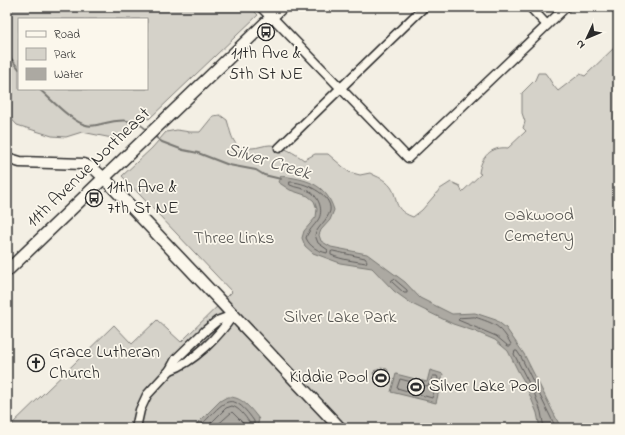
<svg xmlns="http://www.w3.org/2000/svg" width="625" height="435" viewBox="0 0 625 435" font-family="'Indie Flower',sans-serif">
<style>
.green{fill:#d5d2c9;stroke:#807e7a;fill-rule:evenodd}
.water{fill:#aca9a2;stroke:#787772}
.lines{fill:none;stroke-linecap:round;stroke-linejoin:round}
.shore{stroke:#5f5d5b;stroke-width:1}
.stream{stroke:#787772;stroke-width:2}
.minor-casing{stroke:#2b2b2b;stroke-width:11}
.tertiary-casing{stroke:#2b2b2b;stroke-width:13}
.secondary-casing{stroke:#2b2b2b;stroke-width:14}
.minor{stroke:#fbf7ec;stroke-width:8}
.tertiary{stroke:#fbf7ec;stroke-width:10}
.secondary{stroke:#fbf7ec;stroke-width:11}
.labels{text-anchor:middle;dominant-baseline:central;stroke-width:3.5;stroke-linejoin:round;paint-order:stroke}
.poi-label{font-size:18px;fill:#2b2b2b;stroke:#fbf7ec;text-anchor:start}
.street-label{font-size:18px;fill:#2b2b2b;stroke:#fbf7ec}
.park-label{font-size:18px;fill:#565552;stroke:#fbf7ec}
.water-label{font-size:19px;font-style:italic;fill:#585755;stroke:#fbf7ec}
</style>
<rect width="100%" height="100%" fill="#f3efe4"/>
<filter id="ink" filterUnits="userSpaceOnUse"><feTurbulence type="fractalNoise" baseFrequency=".025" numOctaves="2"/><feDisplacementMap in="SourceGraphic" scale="8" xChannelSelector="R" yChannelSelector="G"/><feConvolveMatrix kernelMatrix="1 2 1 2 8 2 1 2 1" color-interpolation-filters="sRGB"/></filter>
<g filter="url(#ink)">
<!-- green -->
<g class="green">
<path d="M7 7H250L258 15 149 119 146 118 130 133 117 139 82 132 66 137 52 136 17 125 7 114ZM19 19H147V89H19Z"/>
<path d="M618 44V428H8L114 325 132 344 157 320 181 342 232 292 122 176 152 148 166 132 177 130 190 132H200L213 116 220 115 227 120C232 136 232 150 252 148 258 148 264 145 270 145 281 145 296 154 304 160L315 154H328L349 172 360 175 370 173C375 176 382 178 386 182 402 195 388 208 413 217L422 210 440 189 451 182 460 186 462 192 481 174 479 173C481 157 491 146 508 148L526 131 523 128 525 122 522 113V93L535 80 538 73H545C550 79 552 85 558 91L580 74 585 76Z"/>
</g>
<!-- water -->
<g class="water">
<path d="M281 176C305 179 326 183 334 210L330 220 321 230 319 235 321 241 331 247 367 254 405 282 420 298 452 314 475 313 496 320 506 328 524 354 561 428H540L537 413 525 383 518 371 508 351 495 340 474 331 453 324 412 304 394 291 372 268 340 263 313 253 305 246 302 238 304 231 316 217 317 209 314 201 308 196 290 190 278 182Z"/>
<polygon points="381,368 387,369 388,371 385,384 381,385 373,373 375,371"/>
<polygon points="430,370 443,374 436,403 391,392 396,374 427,382"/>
<path d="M227 397C242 396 250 408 259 419L257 428H193L220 401Z"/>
</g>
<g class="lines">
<!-- shore -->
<g class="shore">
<path d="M290 182C302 181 333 194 330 211 327 221 318 226 315 235L318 243 328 250 327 253C318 251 310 247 306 238 308 231 314 226 318 220 324 211 319 198 311 192 304 188 296 188 290 185Z"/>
<path d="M333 251 365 258 367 261 366 263C354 261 343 260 331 255V252Z"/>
<polygon points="392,280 394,279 407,290 407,293 404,293 392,282"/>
<path d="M475 317C495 324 500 325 511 344V346H508L496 336 458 320 460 318Z"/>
<polygon points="433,376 437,376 438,378 432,398 397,388 400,379 427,386 430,383"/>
<path d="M198 428C222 406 229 385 254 421V428"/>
<path d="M206 428 226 408 232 406C239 408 245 416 249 422V428"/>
<polyline points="214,428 232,412 243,423 243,428"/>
<polyline points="544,428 541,412 535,395 514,354 515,351 517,351 521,357 556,428"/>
</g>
<!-- stream -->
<g class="stream">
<polyline points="7,53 19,69"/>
<path d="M39 89C51 99 72 122 86 125 91 127 96 125 101 124 118 120 134 117 147 130"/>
<polyline points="154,136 162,142 183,150 198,153 229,165 256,170 264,175 281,179"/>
</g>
<!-- minor casing -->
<g class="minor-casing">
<g id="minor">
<polyline points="530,7 547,25"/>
<polyline points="272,17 408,158 566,7"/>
<polyline points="279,148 424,7"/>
<path d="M170 370C194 362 219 336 233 315"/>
<polyline points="136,428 140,410 147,395 170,370 176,359 206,330 217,321 233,315"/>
</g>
</g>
<!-- tertiary casing -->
<g class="tertiary-casing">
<g id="tertiary">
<polyline points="262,7 272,17"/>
<polyline points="7,158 20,162 84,164 93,168 104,178"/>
</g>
</g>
<!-- secondary casing -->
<g class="secondary-casing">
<g id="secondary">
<polyline points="104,178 340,428"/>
<polyline points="7,271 282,7"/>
</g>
</g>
<!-- minor -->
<use href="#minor" class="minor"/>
<!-- tertiary -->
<use href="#tertiary" class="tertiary"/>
<!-- secondary -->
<use href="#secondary" class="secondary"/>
</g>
</g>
<!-- icons -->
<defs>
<g id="bus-ring" transform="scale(0.9)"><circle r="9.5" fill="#fbf7ec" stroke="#2b2b2b" stroke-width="1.5"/><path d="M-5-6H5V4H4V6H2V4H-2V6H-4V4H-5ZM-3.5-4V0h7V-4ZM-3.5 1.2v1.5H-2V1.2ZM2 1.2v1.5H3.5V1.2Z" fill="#2b2b2b"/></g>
<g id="church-ring" transform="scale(0.9)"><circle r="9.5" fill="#fbf7ec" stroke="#2b2b2b" stroke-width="1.5"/><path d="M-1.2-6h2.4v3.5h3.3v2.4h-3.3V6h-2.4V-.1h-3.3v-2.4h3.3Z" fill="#2b2b2b"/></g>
<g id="stadium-ring" transform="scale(0.9)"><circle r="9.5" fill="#fbf7ec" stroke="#2b2b2b" stroke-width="1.5"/><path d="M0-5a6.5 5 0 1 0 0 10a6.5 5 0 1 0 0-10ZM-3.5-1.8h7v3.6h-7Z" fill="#2b2b2b"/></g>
</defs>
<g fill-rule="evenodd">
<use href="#bus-ring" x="266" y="32"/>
<use href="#bus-ring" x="94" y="198"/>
<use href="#church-ring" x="36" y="363"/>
<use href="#stadium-ring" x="381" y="378"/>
<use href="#stadium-ring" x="416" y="387"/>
</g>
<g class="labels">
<!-- poi labels -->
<g class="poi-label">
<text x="266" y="54" text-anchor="middle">11th Ave &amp;<tspan x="266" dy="21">5th St NE</tspan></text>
<text x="107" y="188">11th Ave &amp;<tspan x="107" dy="21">7th St NE</tspan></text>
<text x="49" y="353">Grace Lutheran<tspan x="49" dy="21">Church</tspan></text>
<text x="368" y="378" text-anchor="end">Kiddie Pool</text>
<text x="429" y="387">Silver Lake Pool</text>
</g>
<!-- street labels -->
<g class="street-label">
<text transform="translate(89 168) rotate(-44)">11th Avenue Northeast</text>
</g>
<!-- park labels -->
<g class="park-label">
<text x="539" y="216">Oakwood<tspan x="539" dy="21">Cemetery</tspan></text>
<text x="234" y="239">Three Links</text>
<text x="340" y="318">Silver Lake Park</text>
</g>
<!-- water labels -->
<g class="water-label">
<text transform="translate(268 162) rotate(17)">Silver Creek</text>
</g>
</g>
<!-- margin -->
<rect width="625" height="435" fill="none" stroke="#fbf7ec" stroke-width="24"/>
<rect x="12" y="12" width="601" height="411" fill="none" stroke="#2b2b2b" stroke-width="1.5" filter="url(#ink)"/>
<!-- legend -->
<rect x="18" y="18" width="130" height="72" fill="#fbf7ec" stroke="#a8a59f"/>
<rect x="26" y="31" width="20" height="6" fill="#fbf7ec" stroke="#a8a59f"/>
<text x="54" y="38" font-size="12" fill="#2b2b2b">Road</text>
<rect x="26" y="48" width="20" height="12" fill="#d5d2c9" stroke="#a8a59f"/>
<text x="54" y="58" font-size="12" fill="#2b2b2b">Park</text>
<rect x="26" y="68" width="20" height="12" fill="#aca9a2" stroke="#a8a59f"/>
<text x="54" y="78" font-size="12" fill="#2b2b2b">Water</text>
<!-- north arrow -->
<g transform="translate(587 38) rotate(226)" stroke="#fbf7ec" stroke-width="3" paint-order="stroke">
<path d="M0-3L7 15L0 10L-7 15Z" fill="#2b2b2b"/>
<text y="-6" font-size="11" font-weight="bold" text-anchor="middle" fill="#2b2b2b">N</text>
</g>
</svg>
